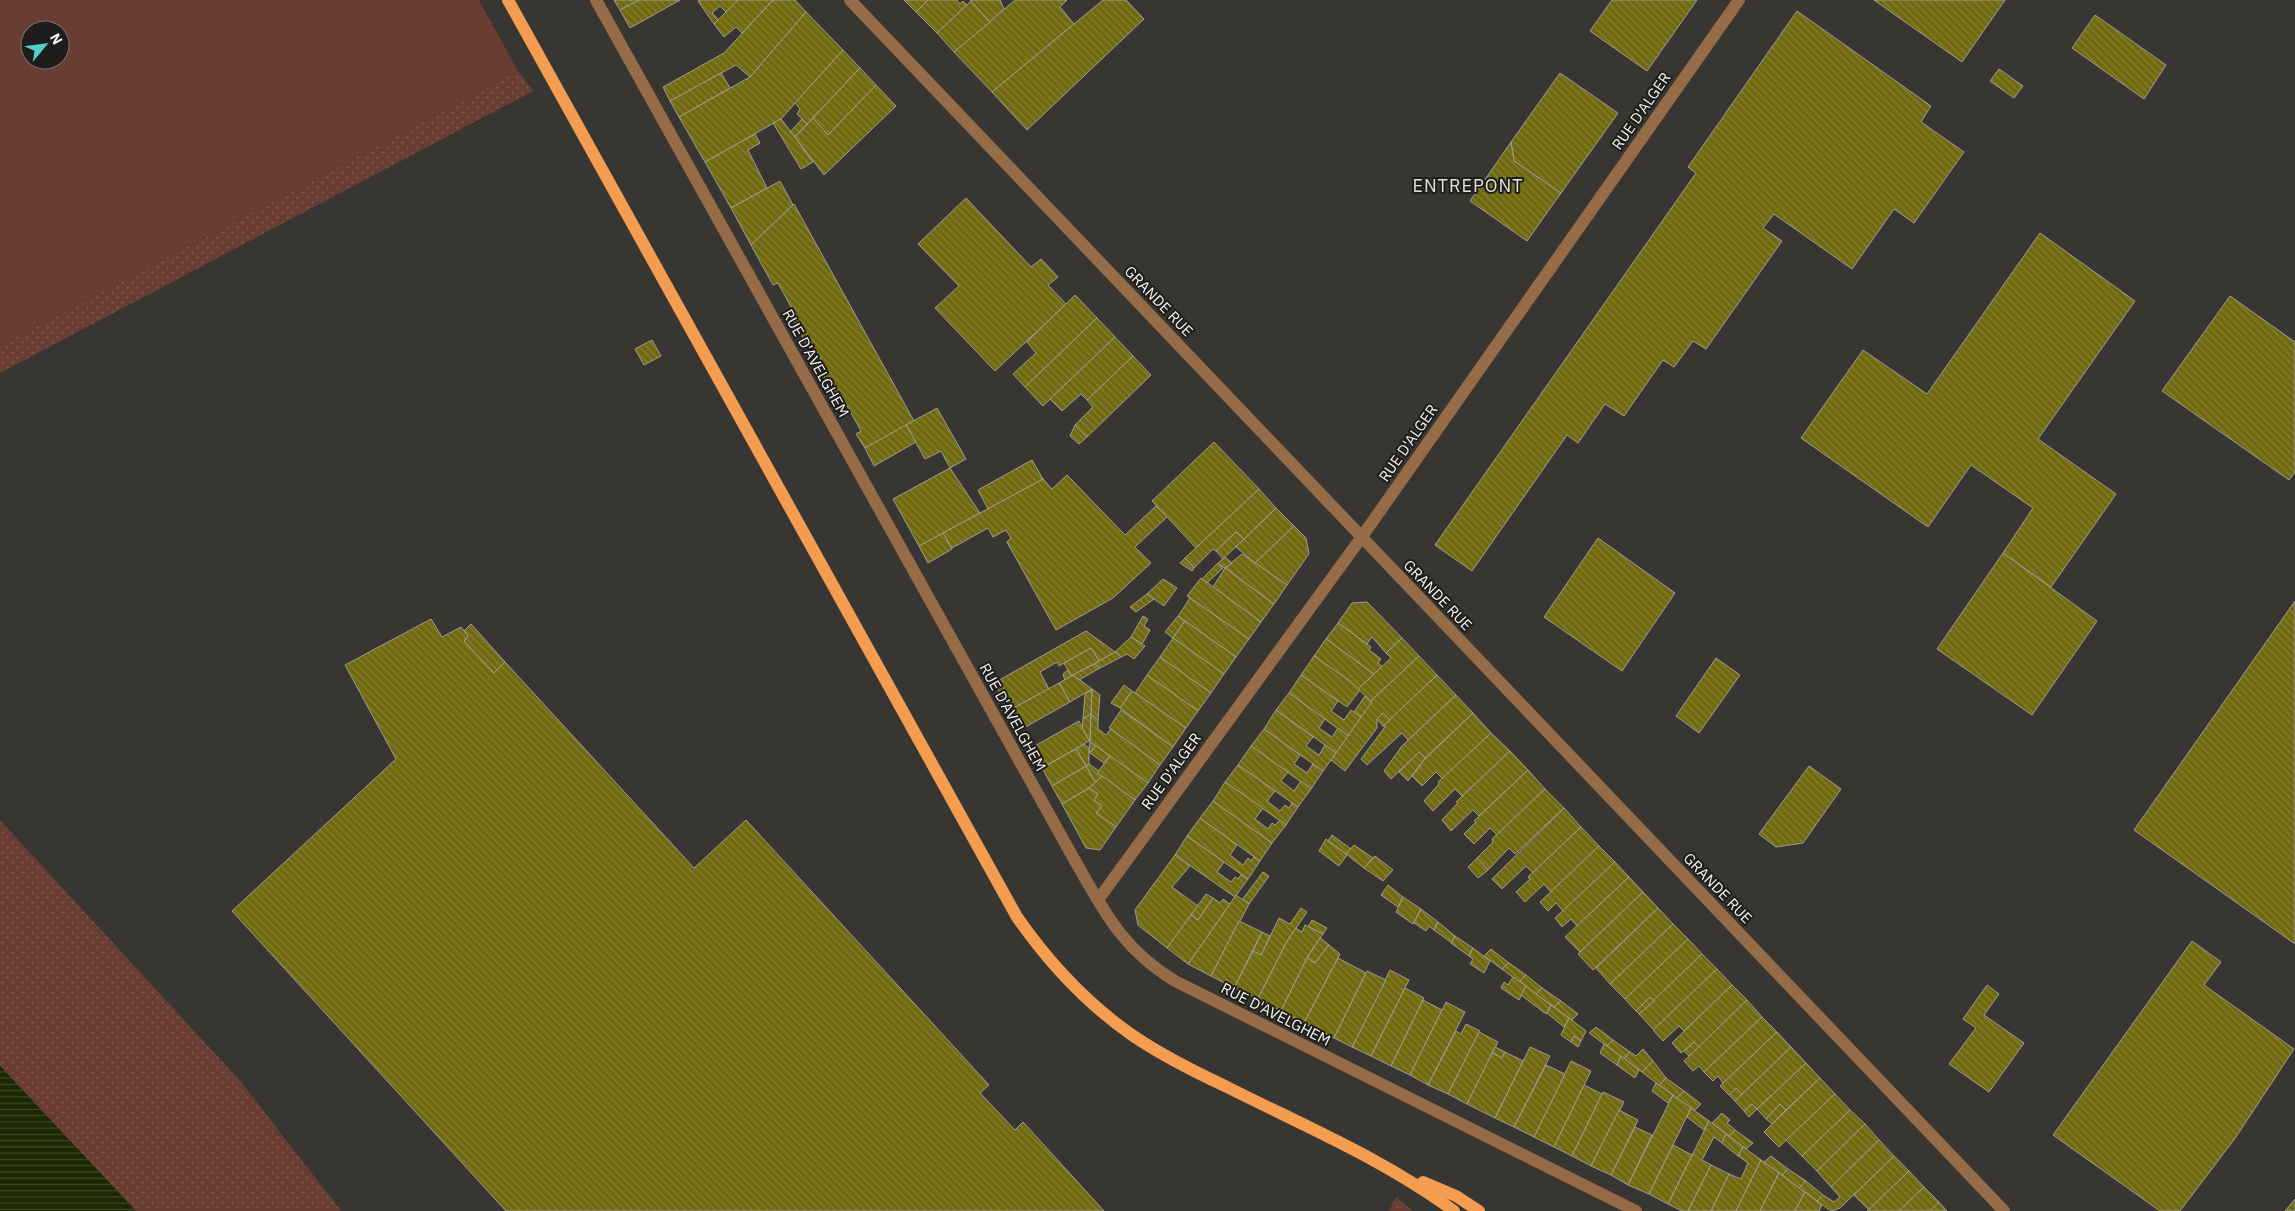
<svg xmlns="http://www.w3.org/2000/svg" width="2295" height="1211" viewBox="0 0 2295 1211" font-family="'IBM Plex Sans',sans-serif">
<style>
.grass{fill:url(#grass-dots)}
.pitch{fill:#693d31;fill-rule:evenodd}
.water{fill:url(#water-rules)}
.building{fill:url(#building-back-hatch);stroke:#9e9d98}
.lines{fill:none;stroke-linecap:round;stroke-linejoin:round}
.minor{stroke:#966b48;stroke-width:12}
.tertiary{stroke:#966b48;stroke-width:12}
.primary{stroke:#f49c50;stroke-width:12}
.labels{text-anchor:middle;dominant-baseline:central;stroke-width:4;stroke-linejoin:round;paint-order:stroke}
.street-label{font-size:15px;fill:#f6f5f2;stroke:#1e1d1b}
.quarter-label{font-size:18px;letter-spacing:1px;fill:#e3e1db;stroke:#1e1d1b}
</style>
<defs>
<pattern id="grass-dots" width="8" height="8" patternUnits="userSpaceOnUse" patternTransform="scale(1.25)"><rect width="8" height="8" fill="#693d31"/><path d="M2 2h.1M6 6h.1" fill="none" stroke="#7f5a4f" stroke-width="1.8" stroke-linecap="round"/></pattern>
<pattern id="water-rules" width="6" height="5" patternUnits="userSpaceOnUse" patternTransform="scale(1.25)"><rect width="6" height="5" fill="#1b2802"/><path d="M0 2.5h6" fill="none" stroke="#3d4827"/></pattern>
<pattern id="building-back-hatch" width="6" height="6" patternUnits="userSpaceOnUse" patternTransform="scale(1.25)"><rect width="6" height="6" fill="#71690f"/><path d="M-1 5l2 2M0 0l6 6M5-1l2 2" fill="none" stroke="#867f32"/></pattern>
</defs>
<rect width="100%" height="100%" fill="#383632"/>
<!-- grass -->
<g class="grass">
<polygon points="518,71 533,91 0,373 0,346"/>
<polygon points="0,820 241,1082 341,1211 136,1211 0,1066"/>
<polygon points="1396,1197 1413,1211 1389,1211"/>
</g>
<!-- pitch -->
<path class="pitch" d="M0 0H479L518 71 0 346ZM30 30H60V60H30Z"/>
<!-- water -->
<polygon class="water" points="0,1066 136,1211 0,1211"/>
<!-- building -->
<g class="building">
<polygon points="614,0 639,0 620,10"/>
<polygon points="639,0 680,0 630,28 620,10"/>
<polygon points="699,0 738,0 726,12 720,6 712,13 719,20 714,24 698,1"/>
<polygon points="738,0 773,0 742,33 736,27 724,37 714,24"/>
<polygon points="773,0 795,0 806,12 750,77 736,65 670,101 663,87 724,53"/>
<polygon points="904,0 928,0 916,12"/>
<polygon points="928,0 957,0 960,4 963,1 967,5 937,33 916,12"/>
<polygon points="970,0 1000,0 1004,9 990,22"/>
<polygon points="1015,0 1067,0 1060,7 1074,24 992,92 954,52"/>
<polygon points="1103,0 1126,0 1144,19 1027,130 992,92"/>
<polygon points="1612,0 1697,0 1647,71 1590,31"/>
<polygon points="1874,0 2005,0 1962,62"/>
<polygon points="971,1 990,22 954,52 937,33"/>
<polygon points="1797,11 1931,106 1921,122 1964,152 1914,223 1894,209 1852,269 1774,214 1763,228 1782,241 1706,349 1693,341 1674,367 1663,360 1624,416 1605,404 1578,443 1567,435 1472,571 1435,545 1696,173 1688,167"/>
<polygon points="806,12 843,50 781,119 705,162 679,117 750,77"/>
<polygon points="2095,15 2166,65 2144,99 2072,48"/>
<polygon points="843,50 860,68 807,124 797,114 800,109 795,103"/>
<polygon points="860,68 876,85 828,135 813,118"/>
<polygon points="1999,69 2023,86 2014,98 1990,81"/>
<polygon points="721,73 730,88 679,117 670,101"/>
<polygon points="1560,73 1618,113 1561,193 1514,161 1511,142"/>
<polygon points="876,85 896,106 824,175 795,137 813,118 828,135"/>
<polygon points="781,119 795,137 813,162 801,169 773,123"/>
<polygon points="802,119 807,124 795,137 790,132"/>
<polygon points="755,134 760,143 748,150 767,188 731,208 705,162"/>
<polygon points="1511,142 1514,161 1561,193 1527,241 1470,201"/>
<polygon points="780,181 793,205 751,245 731,208"/>
<polygon points="966,198 1031,267 1041,259 1058,277 1048,285 1066,304 995,371 935,308 959,286 918,244"/>
<polygon points="794,204 914,421 865,448 856,434 861,431 844,400 839,403 823,375 828,372 811,341 806,344 791,316 795,314 778,283 773,285 751,245"/>
<polygon points="2040,233 2135,301 2038,439 2116,494 2051,587 2003,553 2033,508 1971,465 1928,527 1801,438 1863,350 1927,394"/>
<polygon points="1075,295 1097,318 1025,387 1013,374 1036,353 1027,342"/>
<polygon points="2230,296 2295,342 2295,472 2289,480 2162,391"/>
<polygon points="1097,318 1115,337 1043,406 1025,387"/>
<polygon points="1115,337 1133,356 1087,400 1081,394 1062,411 1050,399"/>
<polygon points="652,340 661,356 644,365 635,349"/>
<polygon points="1133,356 1151,375 1087,437 1075,425 1093,407 1087,400"/>
<polygon points="937,408 966,459 950,468 941,451 925,459 906,425"/>
<polygon points="906,425 916,442 874,466 865,448"/>
<polygon points="1075,425 1087,437 1079,444 1070,436"/>
<polygon points="1214,442 1259,489 1196,548 1152,501"/>
<polygon points="1032,460 1043,479 988,509 978,490"/>
<polygon points="950,468 980,513 919,546 893,499"/>
<polygon points="1067,475 1125,535 1156,506 1167,517 1135,547 1151,563 1113,598 1056,630 1007,542 1011,538 1006,530 993,537 988,528 952,548 943,533 1043,479 1052,489"/>
<polygon points="1259,489 1276,508 1244,539 1236,532 1216,551 1213,549 1194,568 1185,558"/>
<polygon points="1276,508 1294,526 1255,563 1236,547"/>
<polygon points="1294,526 1306,538 1309,554 1287,585 1255,563"/>
<polygon points="1236,532 1244,539 1223,559 1216,551"/>
<polygon points="943,533 952,549 928,563 919,546"/>
<polygon points="1598,538 1675,593 1622,671 1544,617"/>
<polygon points="2003,553 2097,621 2032,715 1937,649"/>
<polygon points="1242,554 1287,585 1274,604 1225,568"/>
<polygon points="1225,557 1232,563 1225,568 1218,563"/>
<polygon points="1185,558 1194,568 1192,571 1180,563"/>
<polygon points="1218,563 1223,568 1207,583 1202,579"/>
<polygon points="1225,568 1274,604 1261,622 1213,587"/>
<polygon points="1201,578 1261,622 1249,639 1187,596"/>
<polygon points="1163,579 1177,588 1164,606 1147,594"/>
<polygon points="1147,594 1154,599 1136,612 1130,607"/>
<polygon points="1190,598 1249,639 1236,657 1178,616"/>
<polygon points="2295,601 2295,944 2134,830"/>
<polygon points="1367,602 1402,638 1386,653 1372,637 1367,644 1338,623 1352,603"/>
<polygon points="1143,616 1148,619 1144,626 1150,630 1142,644 1131,637"/>
<polygon points="1178,616 1185,621 1173,638 1165,632"/>
<polygon points="431,619 442,637 461,627 468,636 464,641 494,673 505,662 694,868 746,820 989,1085 980,1093 1015,1130 1023,1122 1104,1211 506,1211 232,911 396,759 345,665"/>
<polygon points="1185,621 1236,657 1224,674 1173,638"/>
<polygon points="1338,623 1371,647 1369,650 1381,659 1378,663 1382,666 1374,674 1326,639"/>
<polygon points="471,624 505,662 494,673 464,641 468,636 464,631"/>
<polygon points="1086,631 1115,652 1099,661 1091,648 1059,666 1057,662 1040,672 1049,689 1010,710 994,683"/>
<polygon points="1131,637 1145,646 1134,659 1127,654 1121,657 1115,652"/>
<polygon points="1173,638 1224,674 1211,693 1160,657"/>
<polygon points="1402,638 1419,656 1371,701 1358,689 1391,658 1386,653"/>
<polygon points="1326,639 1374,674 1358,689 1314,656"/>
<polygon points="1091,648 1099,661 1071,676 1064,663"/>
<polygon points="1115,652 1121,657 1100,668 1094,664"/>
<polygon points="1314,656 1350,681 1360,690 1347,707 1301,675"/>
<polygon points="1419,656 1437,675 1390,720 1383,713 1377,719 1377,728 1345,771 1331,760 1371,701"/>
<polygon points="1160,657 1211,693 1198,711 1147,675"/>
<polygon points="1716,658 1740,675 1699,733 1676,716"/>
<polygon points="1094,664 1100,668 1079,680 1073,675"/>
<polygon points="1068,670 1071,676 1065,680 1063,674"/>
<polygon points="1073,675 1092,689 1070,702 1059,683"/>
<polygon points="1147,675 1198,711 1186,728 1135,693"/>
<polygon points="1301,675 1338,701 1331,711 1344,720 1351,710 1361,717 1348,736 1289,693"/>
<polygon points="1437,675 1456,695 1408,740 1402,733 1367,765 1361,759 1385,727 1383,726"/>
<polygon points="1059,683 1070,702 1020,730 1010,710"/>
<polygon points="1124,685 1132,691 1120,708 1111,703"/>
<polygon points="1092,689 1100,695 1098,720 1091,714"/>
<polygon points="1092,690 1091,714 1083,719 1085,694"/>
<polygon points="1132,691 1186,728 1173,747 1120,708"/>
<polygon points="1289,693 1325,719 1319,728 1332,737 1338,728 1348,736 1336,753 1276,710"/>
<polygon points="1456,695 1473,713 1425,758 1419,752 1391,779 1384,771 1402,746"/>
<polygon points="1365,696 1372,702 1361,717 1354,712"/>
<polygon points="1121,710 1173,747 1160,765 1109,728"/>
<polygon points="1276,710 1313,737 1306,746 1319,755 1325,745 1336,753 1323,771 1264,729"/>
<polygon points="1383,713 1390,720 1383,726 1377,719"/>
<polygon points="1473,713 1491,733 1443,779 1436,772 1422,786 1412,776 1421,765 1420,764"/>
<polygon points="1091,714 1090,741 1089,741 1082,727 1083,719"/>
<polygon points="1091,714 1098,720 1098,729 1106,735 1111,729 1160,765 1148,783 1090,742"/>
<polygon points="1079,721 1089,741 1042,768 1031,748"/>
<polygon points="1264,729 1300,755 1294,764 1307,773 1313,764 1323,771 1311,789 1251,746"/>
<polygon points="1491,733 1510,751 1462,796 1455,789 1433,811 1424,801 1439,784 1438,782"/>
<polygon points="1090,742 1096,746 1089,753 1089,748"/>
<polygon points="1084,744 1089,748 1089,764 1086,766 1076,749"/>
<polygon points="1096,746 1110,756 1104,763 1090,753"/>
<polygon points="1251,746 1288,772 1281,781 1294,791 1301,781 1311,789 1298,807 1238,765"/>
<polygon points="1076,749 1086,766 1052,786 1042,768"/>
<polygon points="1510,751 1528,770 1479,816 1473,810 1451,831 1442,820 1458,803 1456,802"/>
<polygon points="1419,752 1425,758 1408,781 1399,772"/>
<polygon points="1110,756 1148,783 1135,800 1097,773"/>
<polygon points="1089,764 1099,771 1097,773 1102,776 1096,784 1086,766"/>
<polygon points="1238,765 1275,791 1267,801 1280,811 1285,805 1289,808 1292,803 1298,807 1286,825 1225,782"/>
<polygon points="1086,766 1096,784 1062,804 1052,786"/>
<polygon points="1809,766 1841,789 1803,843 1776,847 1759,834"/>
<polygon points="1528,770 1545,789 1497,835 1490,828 1474,844 1464,834 1476,822 1474,821"/>
<polygon points="1102,776 1135,800 1116,827 1096,813 1102,806 1094,800 1098,794 1089,788"/>
<polygon points="1225,782 1263,808 1255,819 1268,829 1272,823 1275,825 1280,820 1286,825 1272,843 1213,801"/>
<polygon points="1089,788 1098,794 1094,800 1102,806 1096,813 1116,827 1100,850 1086,848 1062,804"/>
<polygon points="1545,789 1564,808 1515,854 1509,848 1488,870 1477,858 1493,842 1492,839"/>
<polygon points="1213,801 1272,843 1260,861 1200,818"/>
<polygon points="1564,808 1581,827 1533,873 1526,866 1502,889 1492,879"/>
<polygon points="1200,818 1237,845 1230,855 1243,865 1248,858 1251,861 1254,857 1260,861 1248,879 1187,836"/>
<polygon points="1581,827 1599,846 1551,892 1544,884 1525,902 1516,892 1530,879 1528,877"/>
<polygon points="1332,835 1351,849 1346,854 1328,841"/>
<polygon points="1187,836 1224,862 1217,872 1231,882 1235,877 1238,879 1241,875 1248,879 1235,897 1175,855"/>
<polygon points="1326,839 1347,855 1339,866 1319,851"/>
<polygon points="1354,845 1373,858 1364,868 1346,854"/>
<polygon points="1599,846 1615,862 1563,911 1556,903 1548,911 1540,902"/>
<polygon points="1175,855 1190,866 1172,887 1198,906 1167,948 1138,925 1135,910"/>
<polygon points="1375,856 1393,870 1383,881 1364,868"/>
<polygon points="1477,858 1488,870 1478,878 1468,867"/>
<polygon points="1615,862 1629,877 1577,926 1571,919 1562,927 1555,918"/>
<polygon points="1263,872 1269,876 1249,904 1242,900"/>
<polygon points="1629,877 1643,892 1580,952 1565,937"/>
<polygon points="1388,885 1403,897 1398,907 1381,895"/>
<polygon points="1643,892 1658,908 1593,970 1578,954"/>
<polygon points="1206,894 1213,898 1198,920 1191,915"/>
<polygon points="1236,895 1249,904 1211,976 1188,964"/>
<polygon points="1403,897 1421,909 1413,924 1396,912"/>
<polygon points="1213,898 1220,903 1223,899 1230,904 1188,964 1167,948 1191,915 1198,920"/>
<polygon points="1301,908 1307,912 1286,943 1258,999 1234,988 1253,951 1261,955 1279,918 1290,924"/>
<polygon points="1658,908 1673,924 1610,984 1596,968"/>
<polygon points="1421,909 1438,922 1434,930 1429,926 1426,931 1414,923"/>
<polygon points="1312,920 1327,928 1323,934 1308,927"/>
<polygon points="1239,921 1262,932 1234,988 1211,976"/>
<polygon points="1438,922 1455,936 1452,943 1434,930"/>
<polygon points="1673,924 1688,939 1625,999 1610,984"/>
<polygon points="1305,925 1323,934 1309,954 1281,1011 1258,999 1286,943 1296,928 1302,932"/>
<polygon points="1262,932 1270,936 1261,955 1253,951"/>
<polygon points="1455,936 1473,948 1469,956 1451,943"/>
<polygon points="1320,938 1329,945 1315,963 1307,958"/>
<polygon points="1688,939 1702,954 1654,1001 1650,997 1636,1011 1625,999"/>
<polygon points="2192,941 2221,962 2204,985 2294,1049 2236,1137 2180,1211 2160,1211 2053,1135"/>
<polygon points="1329,945 1340,954 1304,1023 1281,1011 1307,958 1315,963"/>
<polygon points="1473,948 1490,961 1484,973 1470,964 1473,959 1469,956"/>
<polygon points="1491,949 1509,963 1502,969 1484,956"/>
<polygon points="1702,954 1717,969 1654,1030 1639,1014"/>
<polygon points="1338,958 1366,973 1334,1038 1304,1023"/>
<polygon points="1509,963 1526,975 1519,982 1502,969"/>
<polygon points="1717,969 1732,985 1684,1031 1679,1026 1663,1041 1653,1030"/>
<polygon points="1390,970 1409,980 1371,1056 1352,1047"/>
<polygon points="1367,971 1386,980 1352,1047 1334,1038"/>
<polygon points="1526,975 1542,988 1536,994 1519,982"/>
<polygon points="1513,977 1526,986 1519,1000 1501,988 1504,982 1508,985"/>
<polygon points="1732,985 1747,1000 1699,1047 1694,1042 1681,1053 1672,1043"/>
<polygon points="1987,985 1999,994 1984,1015 2024,1043 1989,1092 1949,1064 1976,1028 1963,1019"/>
<polygon points="1526,986 1551,1005 1546,1014 1521,995"/>
<polygon points="1405,988 1424,998 1391,1066 1371,1056"/>
<polygon points="1542,988 1561,1001 1554,1007 1536,994"/>
<polygon points="1650,997 1654,1001 1639,1014 1636,1011"/>
<polygon points="1423,1000 1442,1010 1410,1075 1391,1066"/>
<polygon points="1747,1000 1762,1017 1704,1072 1699,1066 1693,1071 1684,1061"/>
<polygon points="1561,1001 1578,1014 1572,1020 1554,1007"/>
<polygon points="1446,1002 1465,1012 1428,1085 1410,1075"/>
<polygon points="1551,1005 1569,1018 1564,1027 1547,1013"/>
<polygon points="1762,1017 1777,1032 1723,1083 1718,1076 1713,1081 1704,1072"/>
<polygon points="1569,1018 1586,1031 1581,1041 1574,1036 1571,1042 1561,1035"/>
<polygon points="1466,1024 1480,1031 1448,1094 1428,1085 1456,1031 1461,1034"/>
<polygon points="1596,1027 1613,1040 1607,1046 1589,1033"/>
<polygon points="1479,1032 1498,1042 1467,1104 1448,1094"/>
<polygon points="1777,1032 1791,1047 1742,1094 1736,1088 1729,1095 1720,1086"/>
<polygon points="1574,1036 1581,1041 1578,1047 1571,1042"/>
<polygon points="1613,1040 1630,1052 1624,1059 1607,1046"/>
<polygon points="1694,1042 1699,1047 1689,1056 1684,1051"/>
<polygon points="1604,1044 1621,1056 1617,1065 1600,1053"/>
<polygon points="1495,1047 1505,1052 1502,1058 1492,1053"/>
<polygon points="1530,1047 1550,1056 1514,1127 1495,1118"/>
<polygon points="1791,1047 1806,1063 1757,1109 1752,1104 1744,1111 1735,1101"/>
<polygon points="1643,1049 1653,1061 1642,1072 1624,1059 1630,1052 1636,1056"/>
<polygon points="1505,1052 1523,1061 1495,1118 1467,1104 1492,1053 1502,1058"/>
<polygon points="1621,1056 1639,1070 1635,1078 1617,1065"/>
<polygon points="1571,1061 1591,1071 1554,1147 1534,1137"/>
<polygon points="1653,1061 1666,1078 1659,1085 1642,1072"/>
<polygon points="1806,1063 1820,1078 1786,1110 1780,1104 1766,1119 1757,1109"/>
<polygon points="1546,1065 1565,1074 1534,1137 1514,1127"/>
<polygon points="1666,1078 1684,1091 1677,1098 1659,1085"/>
<polygon points="1820,1078 1835,1094 1779,1147 1764,1132"/>
<polygon points="1656,1083 1673,1095 1668,1103 1652,1091"/>
<polygon points="1584,1085 1602,1094 1572,1156 1554,1147"/>
<polygon points="1736,1088 1742,1094 1735,1101 1729,1095"/>
<polygon points="1684,1091 1701,1104 1694,1111 1677,1098"/>
<polygon points="1603,1092 1624,1102 1591,1166 1572,1156"/>
<polygon points="1835,1094 1850,1110 1802,1156 1786,1140"/>
<polygon points="1673,1095 1691,1108 1649,1194 1628,1185"/>
<polygon points="1752,1104 1757,1109 1749,1117 1744,1111"/>
<polygon points="1780,1104 1786,1110 1772,1124 1766,1119"/>
<polygon points="1691,1108 1709,1121 1704,1130 1687,1117"/>
<polygon points="1619,1110 1638,1120 1611,1175 1591,1166"/>
<polygon points="1850,1110 1865,1124 1817,1171 1802,1156"/>
<polygon points="1722,1113 1730,1120 1727,1123 1735,1130 1729,1136 1712,1123"/>
<polygon points="1709,1121 1726,1134 1722,1143 1714,1137 1702,1160 1711,1165 1688,1211 1682,1211 1668,1204"/>
<polygon points="1865,1124 1879,1140 1831,1187 1817,1171"/>
<polygon points="1635,1127 1652,1135 1628,1185 1611,1175"/>
<polygon points="1735,1130 1753,1143 1746,1149 1729,1136"/>
<polygon points="1726,1134 1743,1147 1738,1156 1722,1143"/>
<polygon points="1879,1140 1894,1156 1840,1208 1831,1211 1817,1201 1823,1195 1834,1202 1840,1197 1831,1187"/>
<polygon points="1673,1145 1692,1155 1668,1204 1649,1194"/>
<polygon points="1743,1147 1761,1160 1736,1211 1711,1211 1729,1174 1741,1179 1748,1163 1738,1156"/>
<polygon points="1771,1156 1788,1169 1782,1175 1764,1162"/>
<polygon points="1894,1156 1909,1171 1869,1210 1854,1195"/>
<polygon points="1761,1160 1779,1173 1760,1211 1736,1211"/>
<polygon points="1711,1165 1729,1174 1711,1211 1688,1211"/>
<polygon points="1788,1169 1806,1181 1799,1188 1782,1175"/>
<polygon points="1909,1171 1924,1187 1899,1211 1867,1211"/>
<polygon points="1779,1173 1805,1192 1795,1211 1760,1211"/>
<polygon points="1806,1181 1823,1195 1817,1201 1799,1188"/>
<polygon points="1924,1187 1939,1202 1930,1211 1899,1211"/>
<polygon points="1805,1192 1822,1205 1819,1211 1795,1211"/>
<polygon points="2295,1199 2295,1211 2285,1211"/>
<polygon points="1939,1202 1947,1211 1930,1211"/>
</g>
<g class="lines">
<!-- minor -->
<g class="minor">
<path d="M596 0 1074 859C1104 911 1122 949 1175 981L1636 1211"/>
<polyline points="1098,900 1361,538"/>
</g>
<!-- tertiary -->
<g class="tertiary">
<polyline points="850,0 2004,1211"/>
<polyline points="1361,538 1739,0"/>
</g>
<!-- primary -->
<g class="primary">
<path d="M508 0 1017 917C1049 963 1086 1003 1132 1035 1161 1055 1193 1071 1225 1086 1302 1125 1384 1159 1454 1211"/>
<polyline points="1423,1182 1456,1196 1479,1211"/>
</g>
</g>
<g class="labels">
<!-- street labels -->
<g class="street-label">
<text transform="translate(1641 111) rotate(-55)">RUE D'ALGER</text>
<text transform="translate(1159 301) rotate(46)">GRANDE RUE</text>
<text transform="translate(816 363) rotate(61)">RUE D'AVELGHEM</text>
<text transform="translate(1408 443) rotate(-55)">RUE D'ALGER</text>
<text transform="translate(1438 595) rotate(46)">GRANDE RUE</text>
<text transform="translate(1013 717) rotate(61)">RUE D'AVELGHEM</text>
<text transform="translate(1171 771) rotate(-54)">RUE D'ALGER</text>
<text transform="translate(1718 888) rotate(46)">GRANDE RUE</text>
<text transform="translate(1276 1014) rotate(27)">RUE D'AVELGHEM</text>
</g>
<!-- quarter labels -->
<g class="quarter-label">
<text x="1468" y="185">ENTREPONT</text>
</g>
</g>
<!-- north arrow -->
<g transform="translate(45 45) rotate(61)"><circle r="24" fill="#1e1d1b" stroke="#747371"/>
<path d="M0-4L9 19L0 12L-9 19Z" fill="#53cdcb"/>
<text y="-8" font-size="14" font-weight="bold" text-anchor="middle" fill="#f6f5f2">N</text>
</g>
</svg>
